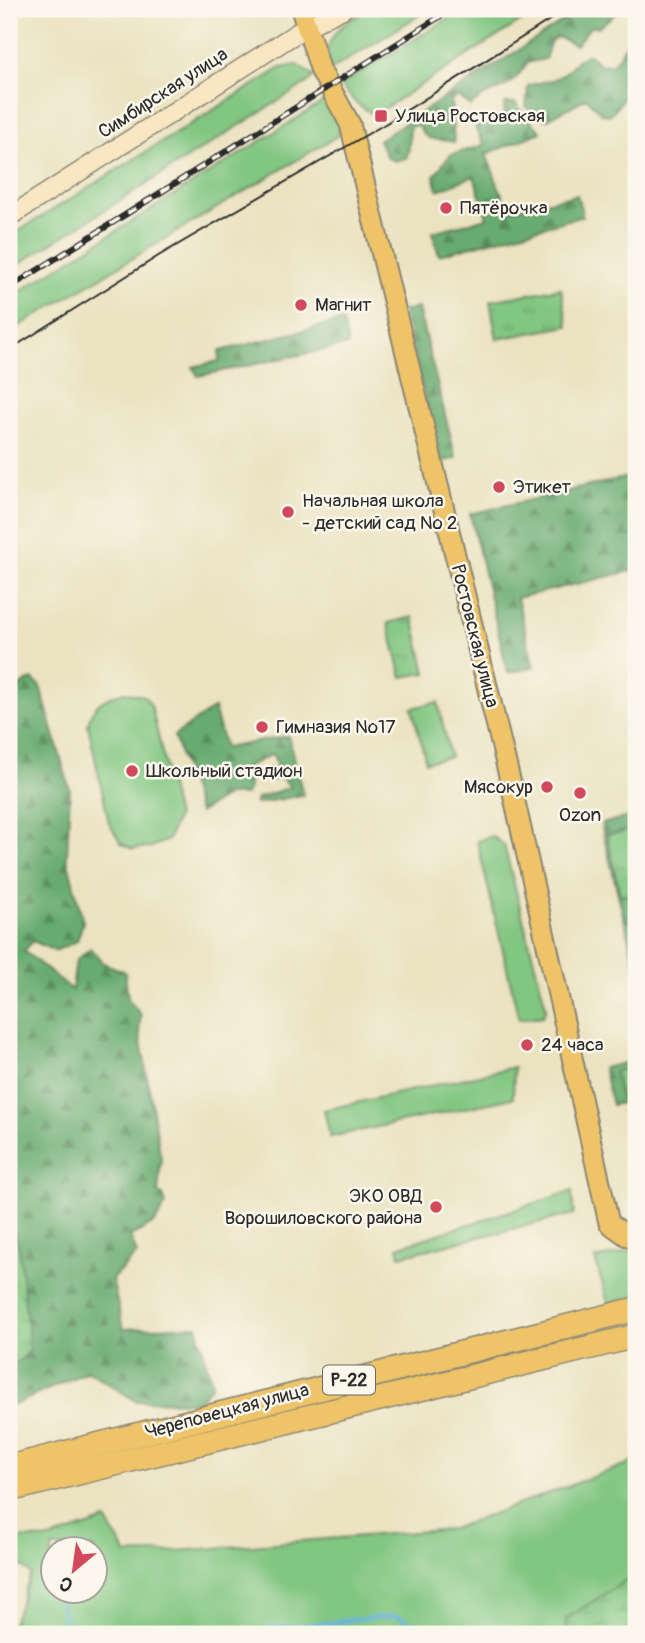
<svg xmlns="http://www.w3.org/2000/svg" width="645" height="1643" viewBox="0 0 645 1643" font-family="Pangolin,sans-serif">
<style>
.green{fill:#81c681;stroke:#567856;stroke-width:2;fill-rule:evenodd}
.forest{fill:url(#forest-firs);stroke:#4a6b4d;stroke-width:2}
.wetland{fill:url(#wetland-marsh);stroke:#567856;stroke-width:2}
.park{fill:url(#park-tufts);stroke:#567856;stroke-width:2}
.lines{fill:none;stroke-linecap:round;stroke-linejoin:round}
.stream{stroke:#69b2e1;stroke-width:3.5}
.secondary-casing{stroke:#8b8676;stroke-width:21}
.primary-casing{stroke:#8b8676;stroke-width:23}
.highway-casing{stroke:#8b8676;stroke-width:26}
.secondary{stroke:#f9e7c3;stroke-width:18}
.primary{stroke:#efc469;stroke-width:19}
.highway{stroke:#efc469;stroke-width:23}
.tram{stroke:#2b2b2b;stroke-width:2}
.rail-casing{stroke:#2b2b2b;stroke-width:6}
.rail{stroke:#fbf7ec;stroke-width:3.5;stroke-dasharray:10;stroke-linecap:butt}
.poi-dot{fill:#d1495b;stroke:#fbf7ec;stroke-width:2.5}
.labels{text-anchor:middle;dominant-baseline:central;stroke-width:5;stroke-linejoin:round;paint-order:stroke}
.shield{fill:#fbf7ec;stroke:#696865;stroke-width:2}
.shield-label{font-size:18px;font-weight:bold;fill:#2b2b2b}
.street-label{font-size:19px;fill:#2b2b2b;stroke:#fbf7ec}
.poi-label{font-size:19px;fill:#2b2b2b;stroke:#fbf7ec;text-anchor:start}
</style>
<defs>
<pattern id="forest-firs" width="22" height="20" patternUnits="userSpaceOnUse" patternTransform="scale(1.75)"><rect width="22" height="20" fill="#68ab6f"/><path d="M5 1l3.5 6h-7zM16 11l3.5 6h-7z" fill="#568b5b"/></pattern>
<pattern id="wetland-marsh" width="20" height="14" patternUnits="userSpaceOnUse" patternTransform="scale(1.75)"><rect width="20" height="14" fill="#81c681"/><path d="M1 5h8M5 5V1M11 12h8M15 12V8" fill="none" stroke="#6aa16a"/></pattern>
<pattern id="park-tufts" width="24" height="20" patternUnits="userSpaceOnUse" patternTransform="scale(1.75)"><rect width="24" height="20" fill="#81c681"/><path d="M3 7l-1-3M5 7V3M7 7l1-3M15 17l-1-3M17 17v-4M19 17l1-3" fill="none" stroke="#6aa16a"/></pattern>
</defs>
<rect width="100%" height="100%" fill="#fbf7ec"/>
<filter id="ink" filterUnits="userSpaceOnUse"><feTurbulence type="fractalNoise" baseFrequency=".0143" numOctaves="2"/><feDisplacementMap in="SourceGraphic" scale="14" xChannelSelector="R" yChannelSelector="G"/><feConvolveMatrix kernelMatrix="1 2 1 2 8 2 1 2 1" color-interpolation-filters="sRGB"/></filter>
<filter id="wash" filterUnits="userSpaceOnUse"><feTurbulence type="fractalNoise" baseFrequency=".00686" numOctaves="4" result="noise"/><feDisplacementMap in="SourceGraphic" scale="28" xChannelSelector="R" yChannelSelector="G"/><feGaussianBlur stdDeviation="1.57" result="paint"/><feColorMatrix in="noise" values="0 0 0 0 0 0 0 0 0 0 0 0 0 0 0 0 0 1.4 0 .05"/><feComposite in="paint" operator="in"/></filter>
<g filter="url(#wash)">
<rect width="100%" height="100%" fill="#ebe2c0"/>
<!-- green -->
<g class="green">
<path d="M368 9H429L331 70C318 38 344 23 368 9Z"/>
<polygon points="464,9 540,9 374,115 356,103 340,85"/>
<polygon points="297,65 314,76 307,83 9,270 9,237 281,68"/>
<polygon points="326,100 340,120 339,135 9,332 9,298"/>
<path d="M124 692 144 696 151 705 177 817 168 840 151 847 132 849 121 843 109 823 88 725C91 704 105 698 124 692Z"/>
<polygon points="438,702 450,757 426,762 412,708"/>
<polygon points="492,836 504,845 546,1007 543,1016 519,1019 477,841"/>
<polygon points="514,1067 513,1098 330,1137 324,1110"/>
<polygon points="572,1191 574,1214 400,1256 398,1247"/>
<polygon points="636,1250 636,1296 608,1303 595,1259"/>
<path d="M636 1461V1634H9L31 1574 9 1554V1538L50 1539 106 1520 127 1555 452 1529ZM52 1548H94V1590H52Z"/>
</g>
<!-- forest -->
<g class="forest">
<path d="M582 9H621L599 27H590L576 45 557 37 551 41 545 59 527 63C505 98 493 85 470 106L458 96 451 101 454 142C438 138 425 144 419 125L411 126C407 137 412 146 406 158L395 161 387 158 379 140Z"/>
<path d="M636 30V84L610 115 602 114 586 98 546 120 526 107 528 86C538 82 553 82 562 75 573 67 575 58 590 54L600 65 613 64Z"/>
<polygon points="505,103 515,103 541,132 486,154 508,210 577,195 583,216 439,255 432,232 487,218 474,176 438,190 434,176 450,155 484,145 475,127 503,116"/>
<polygon points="418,308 456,458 441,462 403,311"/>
<polygon points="343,321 348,345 198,376 193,367 219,361 220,351"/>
<polygon points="636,475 636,570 517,598 534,667 508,673 470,514"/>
<polygon points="32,679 40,686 70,790 67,858 83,922 77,941 55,951 33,941 24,951 72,990 76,960 91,948 103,963 125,972 128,999 141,1015 139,1029 161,1159 158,1193 163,1195 166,1204 155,1223 130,1236 137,1254 112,1279 123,1329 197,1326 212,1385 198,1402 136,1401 88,1371 14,1405 9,1402 9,1359 17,1362 19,1249 9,1215 9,705 12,691"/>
<polygon points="214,708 225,748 288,736 303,795 255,804 257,798 291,787 279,776 274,780 264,779 263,770 277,767 273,754 246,767 249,787 246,795 228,795 199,813 174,736"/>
<polygon points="636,815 636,968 601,824"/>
<polygon points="636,1060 636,1100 612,1105 603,1068"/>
</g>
<!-- wetland -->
<g class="wetland">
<polygon points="9,1215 19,1249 30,1350 17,1363 9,1359"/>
<polygon points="626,1580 636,1582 636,1634 566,1634 566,1619"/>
</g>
<!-- park -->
<g class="park">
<polygon points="561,288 568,326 497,339 490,301"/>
<polygon points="413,617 426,673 402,677 388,623"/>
<polygon points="636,829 636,892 620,895 607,835"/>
<polygon points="636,1066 636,1095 621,1099 614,1072"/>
</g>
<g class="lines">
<!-- stream -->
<g class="stream">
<polyline points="59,1593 67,1634"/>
<polyline points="233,1634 269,1628 396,1616 441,1634"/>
</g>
</g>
</g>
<g filter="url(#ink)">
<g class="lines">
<!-- secondary casing -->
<g class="secondary-casing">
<polyline id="secondary" points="9,217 306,27 343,9"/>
</g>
<!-- primary casing -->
<g class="primary-casing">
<polyline id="primary" points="301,9 321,71 350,124 511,784 609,1223 627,1236 636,1235"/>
</g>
<!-- highway casing -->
<g class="highway-casing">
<g id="highway">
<polyline points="9,1467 636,1309"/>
<polyline points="9,1490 636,1336"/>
</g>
</g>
<!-- secondary -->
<use href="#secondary" class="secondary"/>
<!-- primary -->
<use href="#primary" class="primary"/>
<!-- highway -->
<use href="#highway" class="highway"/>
<!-- tram -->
<polyline class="tram" points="9,350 160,255 385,124 567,9"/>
<!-- rail casing -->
<g class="rail-casing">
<polyline id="rail" points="9,288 452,9"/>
</g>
<!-- rail -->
<use href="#rail" class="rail"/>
</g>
</g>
<!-- markers -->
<g class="poi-dot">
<rect x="374" y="109" width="14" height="14" rx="3.5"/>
<circle cx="446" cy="208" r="7"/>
<circle cx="301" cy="305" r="7"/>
<circle cx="499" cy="487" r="7"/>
<circle cx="288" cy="512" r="7"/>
<circle cx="262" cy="727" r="7"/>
<circle cx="132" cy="771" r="7"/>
<circle cx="547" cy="787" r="7"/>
<circle cx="580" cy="793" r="7"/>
<circle cx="527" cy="1045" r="7"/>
<circle cx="436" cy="1207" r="7"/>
</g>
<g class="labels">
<!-- shield labels -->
<rect class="shield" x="323" y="1365.5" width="52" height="29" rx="5"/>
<g class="shield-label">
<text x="349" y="1380">Р-22</text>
</g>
<!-- street labels -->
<g class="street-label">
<text transform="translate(163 93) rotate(-33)">Симбирская улица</text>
<text transform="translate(475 636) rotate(76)">Ростовская улица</text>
<text transform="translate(227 1411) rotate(-15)">Череповецкая улица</text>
</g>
<!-- poi labels -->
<g class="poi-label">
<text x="395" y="116">Улица Ростовская</text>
<text x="460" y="208">Пятёрочка</text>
<text x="315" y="305">Магнит</text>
<text x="513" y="487">Этикет</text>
<text x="302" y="501">Начальная школа<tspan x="302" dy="22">- детский сад № 2</tspan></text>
<text x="276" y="727">Гимназия №17</text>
<text x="146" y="771">Школьный стадион</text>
<text x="533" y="787" text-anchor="end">Мясокур</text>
<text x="580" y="815" text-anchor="middle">Ozon</text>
<text x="541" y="1045">24 часа</text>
<text x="422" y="1196" text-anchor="end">ЭКО ОВД<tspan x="422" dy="22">Ворошиловского района</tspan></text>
</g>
</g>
<!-- margin -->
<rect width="645" height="1643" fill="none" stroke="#fbf7ec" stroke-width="35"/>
<!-- north arrow -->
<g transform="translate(74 1570) rotate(209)"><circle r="33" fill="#fbf7ec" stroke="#a8a59f" stroke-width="2"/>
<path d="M0-5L12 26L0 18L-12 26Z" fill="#d1495b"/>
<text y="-10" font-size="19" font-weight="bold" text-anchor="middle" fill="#2b2b2b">С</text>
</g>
</svg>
